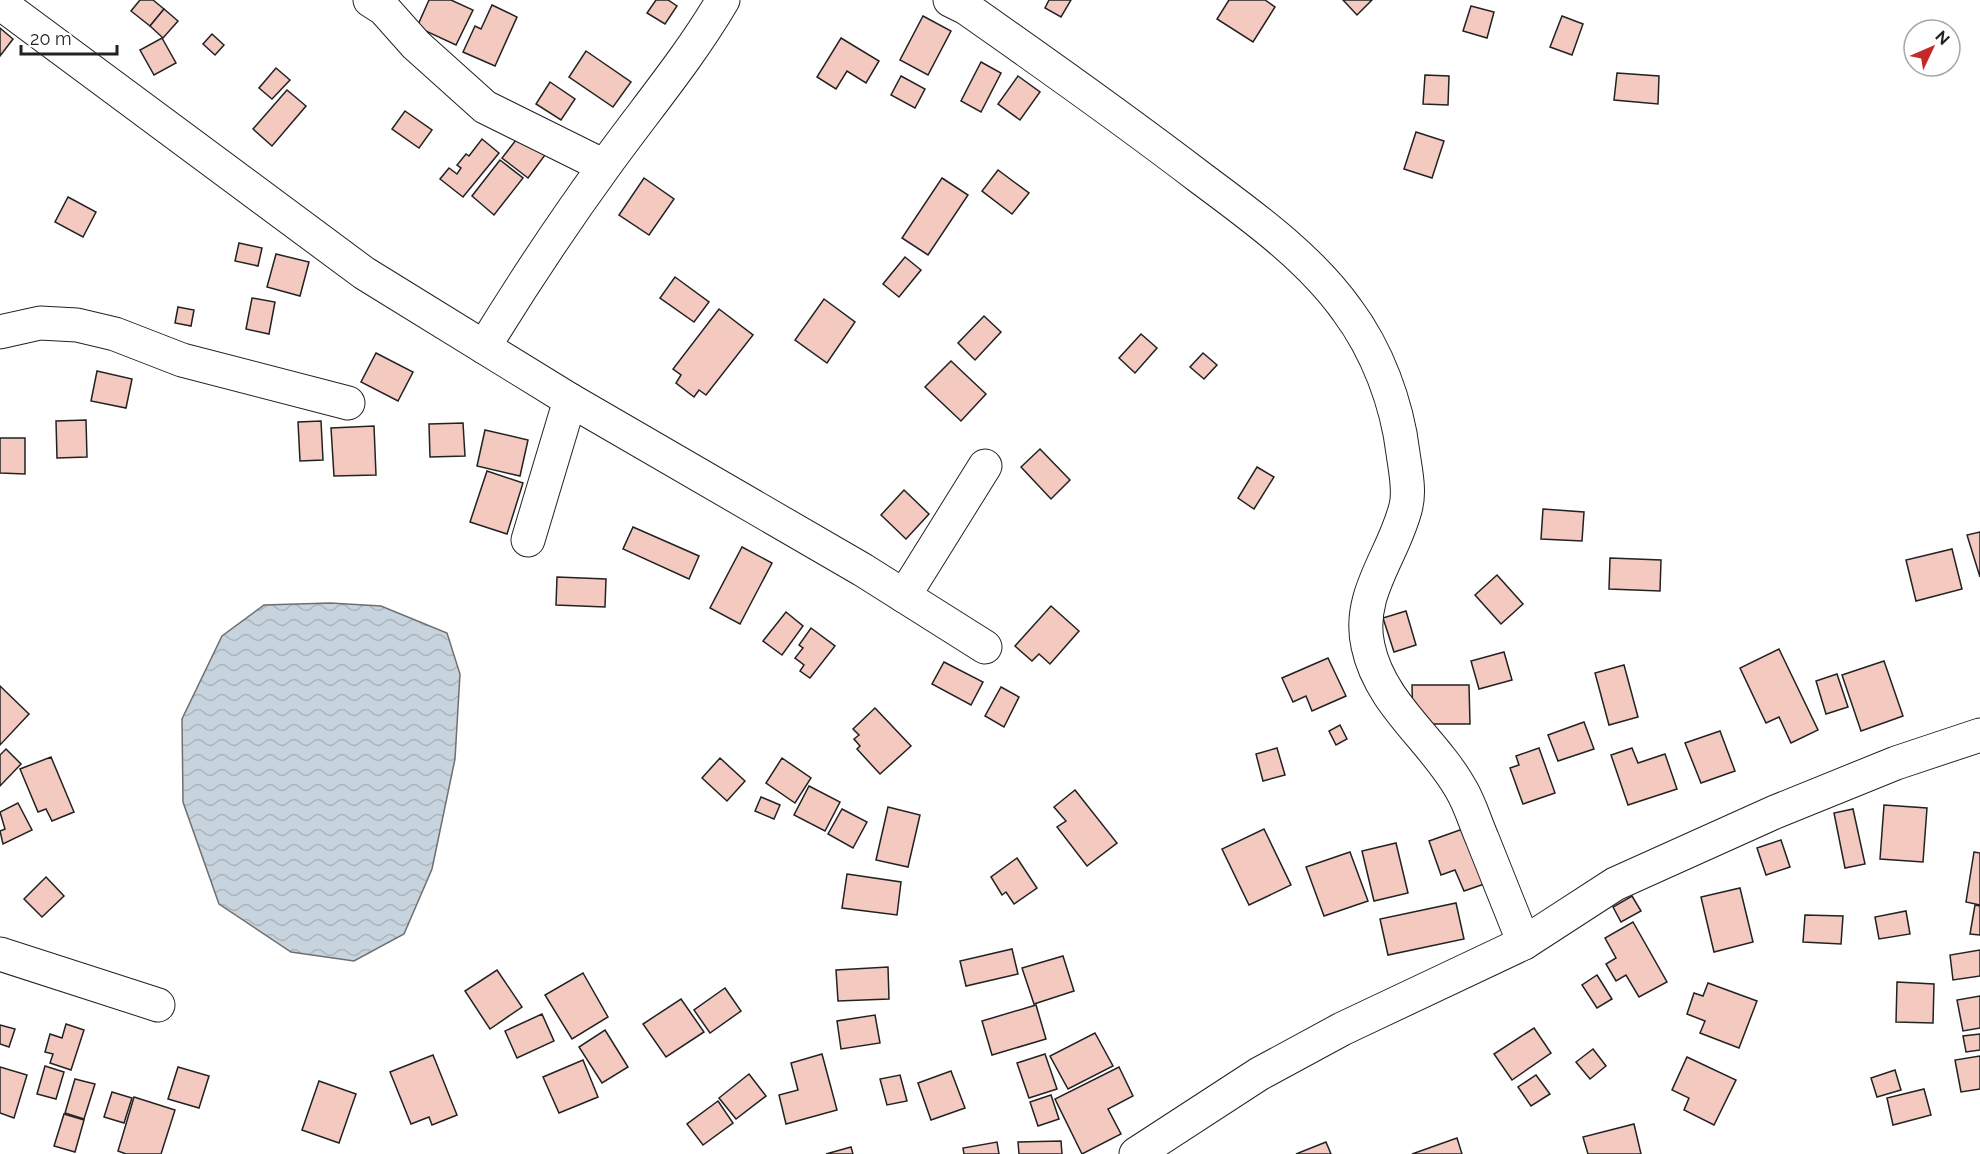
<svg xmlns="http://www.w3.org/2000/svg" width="1980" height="1154" viewBox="0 0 1980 1154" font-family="Raleway,sans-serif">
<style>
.water{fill:url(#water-waves);stroke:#6f6f6f;stroke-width:1.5}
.building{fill:#f3c9c0;stroke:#222;stroke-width:1.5}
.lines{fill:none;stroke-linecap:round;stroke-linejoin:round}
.minor-casing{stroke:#222;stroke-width:35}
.minor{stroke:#fff;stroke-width:33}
</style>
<defs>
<pattern id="water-waves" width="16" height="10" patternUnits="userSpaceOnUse" patternTransform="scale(1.5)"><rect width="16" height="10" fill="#c7d3dd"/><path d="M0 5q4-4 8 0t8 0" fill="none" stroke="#abb5bd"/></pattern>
</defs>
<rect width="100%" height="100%" fill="#fff"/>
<!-- water -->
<polygon class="water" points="330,603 381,606 447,633 460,674 455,759 432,869 404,934 354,961 291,952 219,904 183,802 182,719 222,636 264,605"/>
<!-- building -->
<g class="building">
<polygon points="140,0 153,0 164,9 150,26 131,11"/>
<polygon points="429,0 451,0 473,10 456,45 417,27"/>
<polygon points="656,0 668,0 677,6 665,24 647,13"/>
<polygon points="1049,0 1071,0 1061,17 1045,8"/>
<polygon points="1229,0 1265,0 1275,7 1253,42 1217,19"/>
<polygon points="1343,0 1372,0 1357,15"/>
<polygon points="492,5 517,17 495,66 463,52 475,26 481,29"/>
<polygon points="1471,6 1494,12 1487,38 1463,31"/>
<polygon points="164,9 178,21 163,38 150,26"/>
<polygon points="923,16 951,31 928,75 900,60"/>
<polygon points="1562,16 1583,24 1572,55 1550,47"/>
<polygon points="0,28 13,39 0,56"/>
<polygon points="212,34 224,45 215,55 203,44"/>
<polygon points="162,38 176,63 154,75 140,50"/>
<polygon points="841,38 879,61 866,83 847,71 836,89 817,77"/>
<polygon points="586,51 631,82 613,107 569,77"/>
<polygon points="981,62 1001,73 981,112 961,101"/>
<polygon points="276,68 290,80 272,99 259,88"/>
<polygon points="1617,73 1659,76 1658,104 1614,100"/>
<polygon points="1425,75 1449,76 1448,105 1423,104"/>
<polygon points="901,76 925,89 915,108 891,95"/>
<polygon points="1018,76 1040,92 1020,120 998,104"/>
<polygon points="550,82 575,99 561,120 536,104"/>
<polygon points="287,90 306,106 272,146 253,129"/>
<polygon points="405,111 432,130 419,148 392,129"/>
<polygon points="523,131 548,151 528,178 502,158"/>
<polygon points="1416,132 1444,141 1432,178 1404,169"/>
<polygon points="482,139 499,153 463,197 440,179 449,168 457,174 461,168 457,165 466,154 469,156"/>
<polygon points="500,160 523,178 494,215 472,196"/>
<polygon points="998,170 1029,193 1012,214 982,191"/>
<polygon points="644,178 674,199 649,235 619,215"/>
<polygon points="942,178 968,195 928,255 902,238"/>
<polygon points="68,197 96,212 83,237 55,222"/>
<polygon points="239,243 262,248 258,266 235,261"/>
<polygon points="276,254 309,262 300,296 267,287"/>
<polygon points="905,257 921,270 899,297 883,284"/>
<polygon points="675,277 709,302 694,322 660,298"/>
<polygon points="252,298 275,302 269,334 246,329"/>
<polygon points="824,299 855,322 827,363 795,340"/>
<polygon points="178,307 194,310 191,326 175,323"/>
<polygon points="719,309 753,335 706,395 699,390 694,397 676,383 681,375 673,369"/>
<polygon points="984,316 1001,332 975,360 958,343"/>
<polygon points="1141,334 1157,348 1135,373 1119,358"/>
<polygon points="376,353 413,372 398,401 361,382"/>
<polygon points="1203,353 1217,365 1204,379 1190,367"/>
<polygon points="951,361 986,394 961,421 925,387"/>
<polygon points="97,371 132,379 126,408 91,401"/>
<polygon points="86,420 87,457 57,458 56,421"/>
<polygon points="321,421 323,460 300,461 298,422"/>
<polygon points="463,423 465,456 430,457 429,424"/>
<polygon points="374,426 376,475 334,476 331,428"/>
<polygon points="485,430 528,440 520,476 477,466"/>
<polygon points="0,438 25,438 25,474 0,473"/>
<polygon points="1040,449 1070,480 1051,499 1021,467"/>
<polygon points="1257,467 1274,477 1254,509 1238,498"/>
<polygon points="487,471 523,483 507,534 470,522"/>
<polygon points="904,490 929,514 906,539 881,515"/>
<polygon points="1543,509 1584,512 1582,541 1541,539"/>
<polygon points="633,527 699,556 689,579 623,549"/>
<polygon points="1980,532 1980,577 1967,535"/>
<polygon points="742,547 772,563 740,624 710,608"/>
<polygon points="1952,549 1962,589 1916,601 1906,560"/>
<polygon points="1610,558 1661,560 1660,591 1609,589"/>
<polygon points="1497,575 1523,604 1501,624 1475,595"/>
<polygon points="557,577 606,579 605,607 556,605"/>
<polygon points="1051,606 1079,631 1050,664 1039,654 1032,661 1015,646"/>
<polygon points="1406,611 1416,645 1394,652 1383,618"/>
<polygon points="786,612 803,626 782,655 763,641"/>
<polygon points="811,628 835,646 810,678 800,671 804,665 795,658 803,648 799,645"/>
<polygon points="1779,649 1818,730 1791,743 1779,717 1766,723 1740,668"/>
<polygon points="1504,652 1512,680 1479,689 1471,661"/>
<polygon points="1328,658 1346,696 1312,711 1306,696 1293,702 1282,678"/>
<polygon points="1884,661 1903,716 1861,731 1842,675"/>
<polygon points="944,662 983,682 971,705 932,684"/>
<polygon points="1624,665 1638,717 1609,725 1595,673"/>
<polygon points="1837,674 1848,707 1826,714 1816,681"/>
<polygon points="1412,685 1469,685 1470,724 1413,724"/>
<polygon points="0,686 29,714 0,745"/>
<polygon points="1001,687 1019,697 1004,727 985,716"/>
<polygon points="875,708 911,746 880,774 857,749 860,746 854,739 859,735 853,729"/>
<polygon points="1584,722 1594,749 1558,761 1548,735"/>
<polygon points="1340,725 1347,739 1336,745 1329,731"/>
<polygon points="1720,731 1735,771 1701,783 1685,743"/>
<polygon points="1277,748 1285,775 1263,781 1256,754"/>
<polygon points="1539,748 1555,793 1523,804 1510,768 1519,765 1516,756"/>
<polygon points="1632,748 1638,763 1665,754 1677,789 1628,805 1611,755"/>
<polygon points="6,749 21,764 0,786 0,755"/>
<polygon points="51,757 74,812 52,821 46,809 38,812 20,769"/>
<polygon points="720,758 745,781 727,801 702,778"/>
<polygon points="782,758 811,778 795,803 766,783"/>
<polygon points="809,786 840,802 825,831 794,815"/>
<polygon points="1075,790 1117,843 1087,866 1057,827 1066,821 1054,807"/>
<polygon points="761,797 780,805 774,819 755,811"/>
<polygon points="18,803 32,830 3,844 0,831 5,829 0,812"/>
<polygon points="1884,805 1927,808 1923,862 1880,859"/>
<polygon points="888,807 920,815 908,867 876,860"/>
<polygon points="842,809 867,822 853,848 828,834"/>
<polygon points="1853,809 1865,864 1845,868 1834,813"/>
<polygon points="1474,825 1493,881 1464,891 1455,870 1441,875 1429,841"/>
<polygon points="1264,829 1291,885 1249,905 1222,849"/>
<polygon points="1781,840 1790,867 1766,875 1757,848"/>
<polygon points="1396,843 1408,893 1374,901 1362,851"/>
<polygon points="1350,852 1368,901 1324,916 1306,867"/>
<polygon points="1974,852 1980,853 1980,905 1966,902"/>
<polygon points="1017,858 1037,888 1014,904 1006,892 1002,895 991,877"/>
<polygon points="847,874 901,882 897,915 842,908"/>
<polygon points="46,877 64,896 42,917 24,899"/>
<polygon points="1740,888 1753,942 1714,952 1701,897"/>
<polygon points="1632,896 1641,911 1621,922 1613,907"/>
<polygon points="1456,903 1464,939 1388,955 1380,919"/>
<polygon points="1975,905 1980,906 1980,935 1970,934"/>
<polygon points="1906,911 1910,934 1879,939 1875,917"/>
<polygon points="1805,915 1843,916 1841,944 1803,942"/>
<polygon points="1633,922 1667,982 1639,997 1626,975 1616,981 1606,964 1616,958 1605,938"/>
<polygon points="1012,949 1018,974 966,986 960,961"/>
<polygon points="1980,950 1980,976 1953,980 1950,955"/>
<polygon points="1063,956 1074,991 1034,1004 1022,968"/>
<polygon points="888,967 889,999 838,1001 836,970"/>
<polygon points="497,970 522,1007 490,1029 465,991"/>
<polygon points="583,973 608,1017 572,1039 545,995"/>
<polygon points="1597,975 1612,999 1597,1008 1582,985"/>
<polygon points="1897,982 1934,984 1933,1023 1896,1022"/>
<polygon points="1708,983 1757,1001 1739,1048 1700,1033 1705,1021 1687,1014 1694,993 1703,996"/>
<polygon points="725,988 741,1011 710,1033 694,1010"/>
<polygon points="1980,996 1980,1028 1963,1031 1957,1000"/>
<polygon points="681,999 704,1032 666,1057 643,1024"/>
<polygon points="1036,1005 1046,1039 992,1055 982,1021"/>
<polygon points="542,1014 554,1041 517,1058 505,1031"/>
<polygon points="875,1015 880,1043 841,1049 837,1021"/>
<polygon points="66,1024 84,1030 71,1070 50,1063 53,1054 45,1052 50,1034 62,1038"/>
<polygon points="0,1025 15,1029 9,1047 0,1044"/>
<polygon points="1534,1028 1551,1053 1512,1080 1494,1054"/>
<polygon points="605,1030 628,1067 602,1083 579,1047"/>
<polygon points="1095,1033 1113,1066 1068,1089 1050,1056"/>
<polygon points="1980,1034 1980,1050 1966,1052 1963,1036"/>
<polygon points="1593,1049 1606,1066 1590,1079 1576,1062"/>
<polygon points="822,1054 837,1110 786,1124 779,1095 798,1090 791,1063"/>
<polygon points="1045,1054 1057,1089 1029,1098 1017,1063"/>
<polygon points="433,1055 457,1115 432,1125 429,1117 411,1124 390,1072"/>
<polygon points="1980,1056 1980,1089 1961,1092 1955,1060"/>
<polygon points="1687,1057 1736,1080 1714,1125 1684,1110 1689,1098 1672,1090"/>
<polygon points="583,1060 598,1097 559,1113 543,1077"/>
<polygon points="45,1066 64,1072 56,1099 37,1094"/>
<polygon points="0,1067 27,1075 14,1118 0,1113"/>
<polygon points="178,1067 209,1076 199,1108 168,1099"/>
<polygon points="1119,1067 1133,1096 1108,1109 1121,1134 1082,1154 1055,1099"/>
<polygon points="1895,1070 1901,1090 1877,1097 1871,1078"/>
<polygon points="951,1071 965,1108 931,1120 918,1083"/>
<polygon points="749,1074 766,1096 736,1119 719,1098"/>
<polygon points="900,1075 907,1101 887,1105 880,1079"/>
<polygon points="1536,1075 1550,1094 1531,1106 1518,1087"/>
<polygon points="75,1079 95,1084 84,1119 65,1113"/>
<polygon points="319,1081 356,1094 339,1143 302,1130"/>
<polygon points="1924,1089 1931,1115 1893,1125 1887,1098"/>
<polygon points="112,1092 132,1098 124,1123 104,1117"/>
<polygon points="1051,1095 1059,1119 1038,1126 1030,1102"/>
<polygon points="134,1097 175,1110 161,1154 126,1154 118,1151"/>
<polygon points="718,1101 733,1123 703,1145 687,1124"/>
<polygon points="64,1114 84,1120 75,1152 54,1146"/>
<polygon points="1634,1124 1641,1154 1588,1154 1583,1137"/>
<polygon points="1457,1138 1462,1154 1412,1154"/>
<polygon points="1061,1141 1062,1154 1019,1154 1018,1142"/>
<polygon points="997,1142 999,1154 964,1154 963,1148"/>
<polygon points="1326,1142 1331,1154 1296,1154"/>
<polygon points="851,1147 853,1154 826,1154"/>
</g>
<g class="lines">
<!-- minor casing -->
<g class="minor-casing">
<g id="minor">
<polyline points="370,0 384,9 416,45 485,107 604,166"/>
<path d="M950 0 966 8C1046 64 1125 120 1202 179 1253 217 1310 258 1347 310 1377 350 1397 403 1403 453 1405 468 1410 490 1406 506 1395 554 1356 594 1368 646 1380 704 1433 739 1461 789 1470 804 1475 822 1482 838 1496 873 1510 908 1524 943"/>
<polyline points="0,3 364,273 570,400 863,570 985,647"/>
<polyline points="0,332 40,323 77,325 115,334 182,360 348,403"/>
<path d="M484 347C522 285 563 223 606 164 645 110 689 58 723 0"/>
<polyline points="528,540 570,400"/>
<polyline points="904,596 985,466"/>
<polyline points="0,954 158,1005"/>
<polyline points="1136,1154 1259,1074 1342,1029 1524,943 1615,884 1775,812 1896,763 1980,735"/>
</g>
</g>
<!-- minor -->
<use href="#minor" class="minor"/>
</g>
<!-- north arrow -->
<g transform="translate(1932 48) rotate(46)"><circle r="28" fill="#ffffff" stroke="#a7a7a7" stroke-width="1.5"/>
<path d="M0-4.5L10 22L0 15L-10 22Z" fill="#c62828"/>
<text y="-9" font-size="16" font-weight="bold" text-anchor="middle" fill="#222222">N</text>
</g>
<!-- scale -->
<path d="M21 45v9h96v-9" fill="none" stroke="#222222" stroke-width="3"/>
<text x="30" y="45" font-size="18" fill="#222222" stroke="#ffffff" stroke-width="4.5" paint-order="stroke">20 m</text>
</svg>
